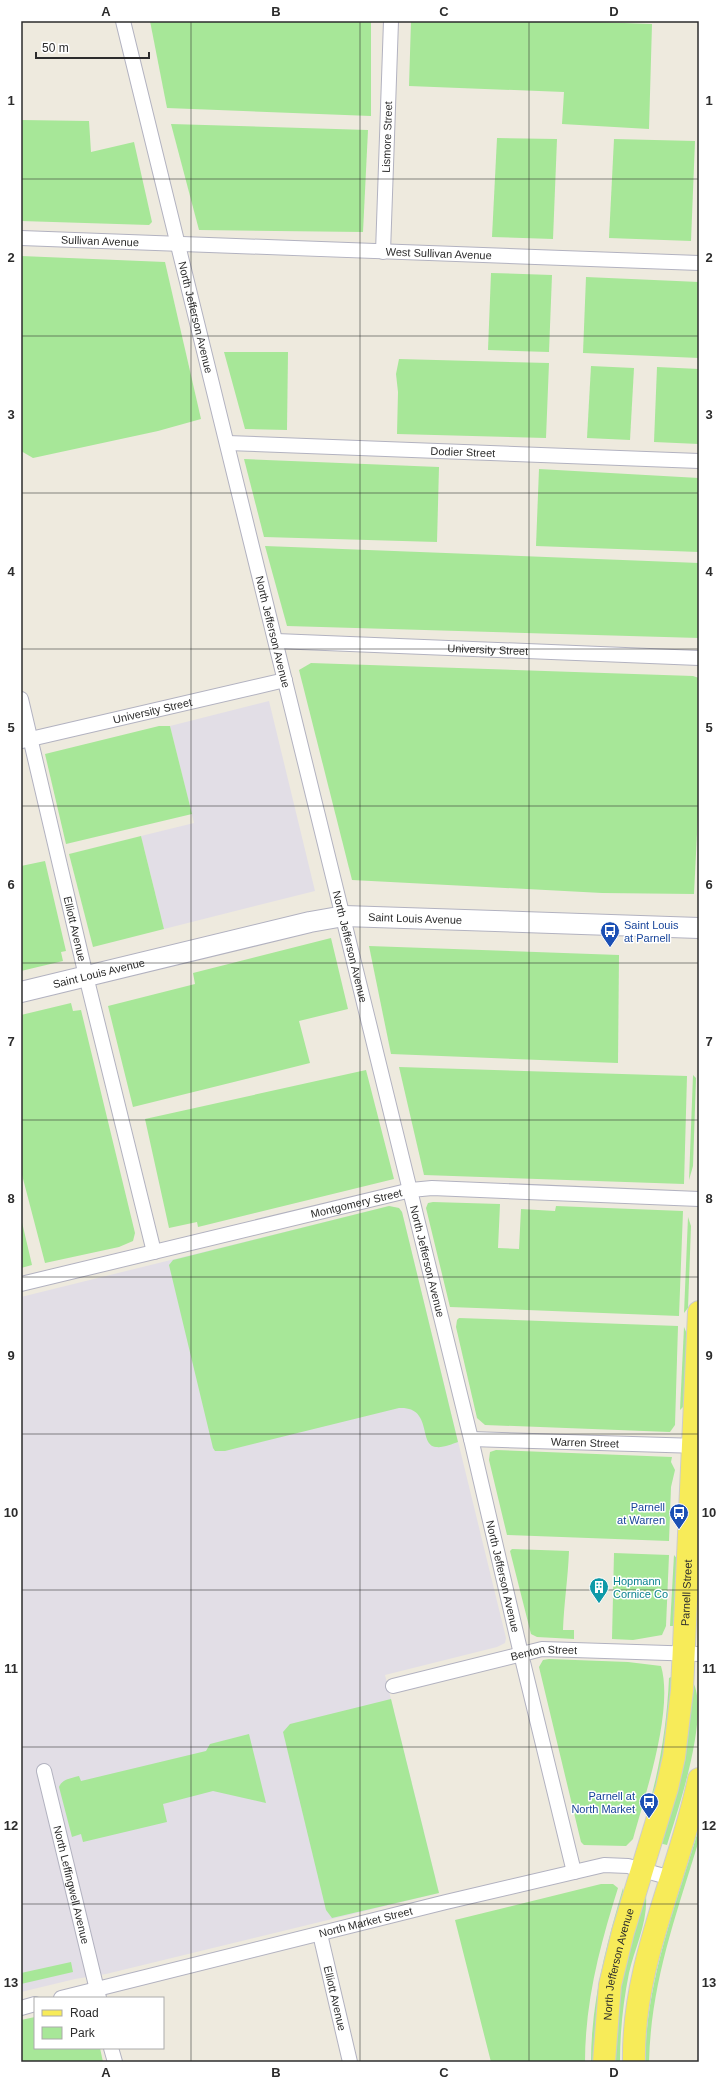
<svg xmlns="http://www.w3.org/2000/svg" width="720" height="2083" viewBox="0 0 720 2083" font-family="Arial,sans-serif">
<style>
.industrial{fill:#e2dee6}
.green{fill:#a7e798}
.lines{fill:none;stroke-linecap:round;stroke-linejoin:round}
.street-casing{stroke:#b2b2c0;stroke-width:16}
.secondary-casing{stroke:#b2b2c0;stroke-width:22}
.primary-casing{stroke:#ccc;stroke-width:24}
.street{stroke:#fff;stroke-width:14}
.secondary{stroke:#fff;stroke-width:20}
.primary{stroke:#f7eb59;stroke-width:22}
.grid{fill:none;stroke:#2c2c2c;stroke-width:1;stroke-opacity:0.55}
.labels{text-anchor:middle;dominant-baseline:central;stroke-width:3;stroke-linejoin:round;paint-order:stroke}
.street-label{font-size:11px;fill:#2c2c2c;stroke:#fff}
.transit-label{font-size:11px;fill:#164399;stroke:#fff;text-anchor:end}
.culture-label{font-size:11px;fill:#0d838f;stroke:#fff;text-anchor:start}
.neatline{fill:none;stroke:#2c2c2c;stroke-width:1.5}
.grid-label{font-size:13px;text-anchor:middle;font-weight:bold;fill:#2c2c2c}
</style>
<rect width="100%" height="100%" fill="#eeeade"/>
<!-- industrial -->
<g class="industrial">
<polygon points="269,701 315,891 164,929 141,836 194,823 170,726"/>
<polygon points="389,1206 399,1208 402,1212 506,1638 505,1643 497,1647 385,1675 439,1893 106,1974 75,1979 21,1992 21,1297"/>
</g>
<!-- green -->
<g class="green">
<polygon points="150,21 371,21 371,116 167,108"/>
<polygon points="411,21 569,21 652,24 649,129 562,124 564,92 409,86"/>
<polygon points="21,120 89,121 91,152 134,142 152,222 149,225 21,221"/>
<polygon points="171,124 368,130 363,232 199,230"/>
<polygon points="497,138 557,139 553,239 492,237"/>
<polygon points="614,139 695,141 691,241 609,238"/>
<polygon points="21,256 165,262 201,419 158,431 33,458 21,451"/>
<polygon points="491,273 552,275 549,352 488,350"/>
<polygon points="586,277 699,282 699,358 583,353"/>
<polygon points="224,352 288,352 287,430 245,429"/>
<polygon points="399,359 549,363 546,438 397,434 398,392 396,374"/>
<polygon points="591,366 634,368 630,440 587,438"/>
<polygon points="657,367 699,369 699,444 654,442"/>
<polygon points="244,459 439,467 437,542 264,537"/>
<polygon points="539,469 699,478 699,552 536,546"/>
<polygon points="265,546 699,563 699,638 287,626"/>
<polygon points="311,663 693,676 699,678 699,793 694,894 602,893 352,880 299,670"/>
<polygon points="159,726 170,726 192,814 66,844 45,754"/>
<polygon points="141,836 164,929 93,947 69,854"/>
<polygon points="45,861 66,951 61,952 63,961 21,971 21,866"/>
<polygon points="331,938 348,1009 299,1021 310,1063 133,1107 108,1006 195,984 193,973"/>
<polygon points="369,946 619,955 618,1063 391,1054"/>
<polygon points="71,1003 73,1011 81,1010 135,1233 133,1241 119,1247 45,1263 21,1171 21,1015"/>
<polygon points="399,1067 687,1076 684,1184 424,1175"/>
<polygon points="366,1070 394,1179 198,1227 197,1222 169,1228 145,1119"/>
<polygon points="693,1075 696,1078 693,1166 689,1180"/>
<polygon points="433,1202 500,1204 498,1248 519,1249 521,1209 555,1211 556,1206 683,1211 679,1316 450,1307 426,1208 428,1203"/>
<path d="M389 1206 399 1208 402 1212 458 1442C452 1444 443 1448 436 1447 418 1445 433 1406 399 1408L225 1451H215L213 1448 169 1265 173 1260Z"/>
<polygon points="688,1217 691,1226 688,1308 684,1313"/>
<polygon points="21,1218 32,1265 21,1268"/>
<polygon points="459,1318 678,1326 675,1425 670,1432 485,1425 477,1418 456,1327 457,1320"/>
<polygon points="684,1327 687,1334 684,1406 680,1410"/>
<polygon points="496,1450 672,1457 671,1462 675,1470 671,1487 669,1541 507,1535 489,1460 490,1452"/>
<path d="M512 1549 569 1551C568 1578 564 1603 563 1630H574V1639L537 1637 531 1634 510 1551Z"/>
<polygon points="614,1553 669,1555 666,1626 662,1635 633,1640 612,1639"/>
<polygon points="674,1555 678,1560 674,1621 673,1626 670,1626"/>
<path d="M549 1659 628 1662 661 1666C674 1710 645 1795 633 1839L626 1846 584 1845 581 1842 539 1667 543 1660Z"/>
<path d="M671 1677 672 1682 669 1730 650 1814 647 1812C660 1768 667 1724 669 1678Z"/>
<path d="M693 1682C710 1715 678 1810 667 1845L659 1843Z"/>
<polygon points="391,1699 439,1893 332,1918 326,1910 283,1732 290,1724"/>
<path d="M249 1734 266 1803 213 1791 163 1804 167 1822 83 1842 81 1834 72 1837 59 1787C62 1779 72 1778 79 1776L81 1781 206 1751 210 1744Z"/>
<path d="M699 1828V1840C676 1916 651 1982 649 2062H645C646 1981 676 1904 699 1828Z"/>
<path d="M601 1884H613L618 1888C600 1945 585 2002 585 2062H491L455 1920Z"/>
<path d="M623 1888 624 1893 595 2062H591C591 2002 606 1946 623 1888Z"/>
<path d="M643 1895H646C648 1922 635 1947 629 1973 623 2003 620 2032 620 2062H612L617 1996Z"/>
<polygon points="71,1962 73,1972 21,1984 21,1973"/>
<polygon points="35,2017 35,2048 100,2048 103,2062 21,2062 21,2020"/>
</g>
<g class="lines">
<!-- street casing -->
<g class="street-casing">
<g id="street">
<path id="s1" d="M123 21 471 1439 521 1654 574 1872"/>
<path id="s2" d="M21 238 699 263"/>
<path id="s3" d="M383 252 391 21"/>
<path id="s4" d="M227 443 699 461"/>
<path id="s5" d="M276 641 699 658"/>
<path id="s6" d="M21 699 86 976 154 1252"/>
<path id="s7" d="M22 741 285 680"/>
<path id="s8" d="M21 1284 411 1190 432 1188 699 1199"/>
<path id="s9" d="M471 1439 699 1446"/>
<path id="s10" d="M393 1686 542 1649 699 1654"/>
<path id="s11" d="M44 1771 99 1998"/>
<path id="s12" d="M320 1934 350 2062"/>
<path id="s13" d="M61 1998 446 1902 604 1865 628 1866 671 1878"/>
<polyline points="21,2008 35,2004"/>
<polyline points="111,2048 115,2062"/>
</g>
</g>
<!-- secondary casing -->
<g class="secondary-casing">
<g id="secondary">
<path id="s14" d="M21 992 310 922 344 916 699 928"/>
</g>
</g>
<!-- primary casing -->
<g class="primary-casing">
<g id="primary">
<path id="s15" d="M604 2062 610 1985 623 1932 667 1788 674 1757 682 1690 699 1312"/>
<path d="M634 2062C632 1963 679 1874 699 1779"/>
</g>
</g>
<!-- street -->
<use href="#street" class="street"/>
<!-- secondary -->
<use href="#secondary" class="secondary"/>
<!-- primary -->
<use href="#primary" class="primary"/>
</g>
<!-- grid -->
<path class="grid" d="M191 21V2062M360 21V2062M529 21V2062M21 179H699M21 336H699M21 493H699M21 649H699M21 806H699M21 963H699M21 1120H699M21 1277H699M21 1434H699M21 1590H699M21 1747H699M21 1904H699"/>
<!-- icons -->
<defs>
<g id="bus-pin" transform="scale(1)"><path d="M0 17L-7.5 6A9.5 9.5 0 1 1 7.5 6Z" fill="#1a4fb4" stroke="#fff"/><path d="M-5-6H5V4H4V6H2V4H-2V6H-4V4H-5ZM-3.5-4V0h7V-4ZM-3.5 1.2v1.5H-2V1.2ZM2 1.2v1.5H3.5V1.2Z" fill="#fff"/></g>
<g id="building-pin" transform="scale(1)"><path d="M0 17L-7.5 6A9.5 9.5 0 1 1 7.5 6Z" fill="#0f9aa8" stroke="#fff"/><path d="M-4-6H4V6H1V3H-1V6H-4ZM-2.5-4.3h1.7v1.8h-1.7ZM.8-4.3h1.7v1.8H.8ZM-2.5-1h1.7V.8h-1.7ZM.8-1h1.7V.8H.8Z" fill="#fff"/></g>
</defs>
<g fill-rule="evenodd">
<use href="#bus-pin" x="610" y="931"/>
<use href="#bus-pin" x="679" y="1513"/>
<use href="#building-pin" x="599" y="1587"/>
<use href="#bus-pin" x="649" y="1802"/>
</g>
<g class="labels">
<!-- street labels -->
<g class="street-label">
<text stroke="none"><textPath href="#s3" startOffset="115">Lismore Street</textPath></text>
<text stroke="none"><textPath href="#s2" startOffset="79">Sullivan Avenue</textPath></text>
<text stroke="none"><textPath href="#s2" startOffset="418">West Sullivan Avenue</textPath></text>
<text stroke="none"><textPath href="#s1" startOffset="305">North Jefferson Avenue</textPath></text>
<text stroke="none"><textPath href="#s4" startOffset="236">Dodier Street</textPath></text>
<text stroke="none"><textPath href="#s1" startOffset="629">North Jefferson Avenue</textPath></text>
<text stroke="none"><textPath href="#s5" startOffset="212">University Street</textPath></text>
<text stroke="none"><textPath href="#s7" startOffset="134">University Street</textPath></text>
<text stroke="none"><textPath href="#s14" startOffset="403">Saint Louis Avenue</textPath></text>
<text stroke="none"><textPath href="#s6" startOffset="236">Elliott Avenue</textPath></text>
<text stroke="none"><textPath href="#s1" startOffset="953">North Jefferson Avenue</textPath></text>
<text stroke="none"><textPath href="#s14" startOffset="80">Saint Louis Avenue</textPath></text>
<text stroke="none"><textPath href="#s8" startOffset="345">Montgomery Street</textPath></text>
<text stroke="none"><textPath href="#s1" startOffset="1277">North Jefferson Avenue</textPath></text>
<text stroke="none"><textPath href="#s9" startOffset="114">Warren Street</textPath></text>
<text stroke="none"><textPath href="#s1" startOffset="1601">North Jefferson Avenue</textPath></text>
<text stroke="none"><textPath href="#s15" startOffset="479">Parnell Street</textPath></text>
<text stroke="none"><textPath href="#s10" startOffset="155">Benton Street</textPath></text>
<text stroke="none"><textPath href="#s11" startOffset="117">North Leffingwell Avenue</textPath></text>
<text stroke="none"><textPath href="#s13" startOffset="314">North Market Street</textPath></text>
<text stroke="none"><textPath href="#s15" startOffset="99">North Jefferson Avenue</textPath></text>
<text stroke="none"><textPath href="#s12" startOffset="66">Elliott Avenue</textPath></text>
</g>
<!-- transit labels -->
<g class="transit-label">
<text x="624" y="925" text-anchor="start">Saint Louis<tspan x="624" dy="13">at Parnell</tspan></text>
<text x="665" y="1507">Parnell<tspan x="665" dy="13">at Warren</tspan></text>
<text x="635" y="1796">Parnell at<tspan x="635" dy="13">North Market</tspan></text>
</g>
<!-- culture labels -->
<g class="culture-label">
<text x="613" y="1581">Hopmann<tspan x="613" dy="13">Cornice Co</tspan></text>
</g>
</g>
<!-- border -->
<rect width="720" height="2083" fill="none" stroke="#ffffff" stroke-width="44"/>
<!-- legend -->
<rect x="34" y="1997" width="130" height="52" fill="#ffffff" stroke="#ababab"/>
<rect x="42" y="2010" width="20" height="6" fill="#f7eb59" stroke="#ababab"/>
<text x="70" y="2017" font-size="12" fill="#2c2c2c">Road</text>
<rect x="42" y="2027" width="20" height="12" fill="#a7e798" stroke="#ababab"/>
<text x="70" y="2037" font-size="12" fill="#2c2c2c">Park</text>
<!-- scale -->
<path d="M36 52v6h113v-6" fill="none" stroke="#2c2c2c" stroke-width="2"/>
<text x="42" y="52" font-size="12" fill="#2c2c2c" stroke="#ffffff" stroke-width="3" paint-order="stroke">50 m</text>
<rect x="22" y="22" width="676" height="2039" class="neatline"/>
<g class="grid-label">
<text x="106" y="16">A</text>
<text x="276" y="16">B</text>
<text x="444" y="16">C</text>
<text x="614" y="16">D</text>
<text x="11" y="105">1</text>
<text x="709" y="105">1</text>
<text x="11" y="262">2</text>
<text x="709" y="262">2</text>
<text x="11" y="419">3</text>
<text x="709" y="419">3</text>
<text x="11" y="576">4</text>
<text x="709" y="576">4</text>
<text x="11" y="732">5</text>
<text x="709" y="732">5</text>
<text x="11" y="889">6</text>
<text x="709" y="889">6</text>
<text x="11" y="1046">7</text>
<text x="709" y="1046">7</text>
<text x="11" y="1203">8</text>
<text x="709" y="1203">8</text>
<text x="11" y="1360">9</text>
<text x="709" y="1360">9</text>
<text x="11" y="1517">10</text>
<text x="709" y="1517">10</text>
<text x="11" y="1673">11</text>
<text x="709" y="1673">11</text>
<text x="11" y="1830">12</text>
<text x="709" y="1830">12</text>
<text x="11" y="1987">13</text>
<text x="709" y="1987">13</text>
<text x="106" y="2077">A</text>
<text x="276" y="2077">B</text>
<text x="444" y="2077">C</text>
<text x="614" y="2077">D</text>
</g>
</svg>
